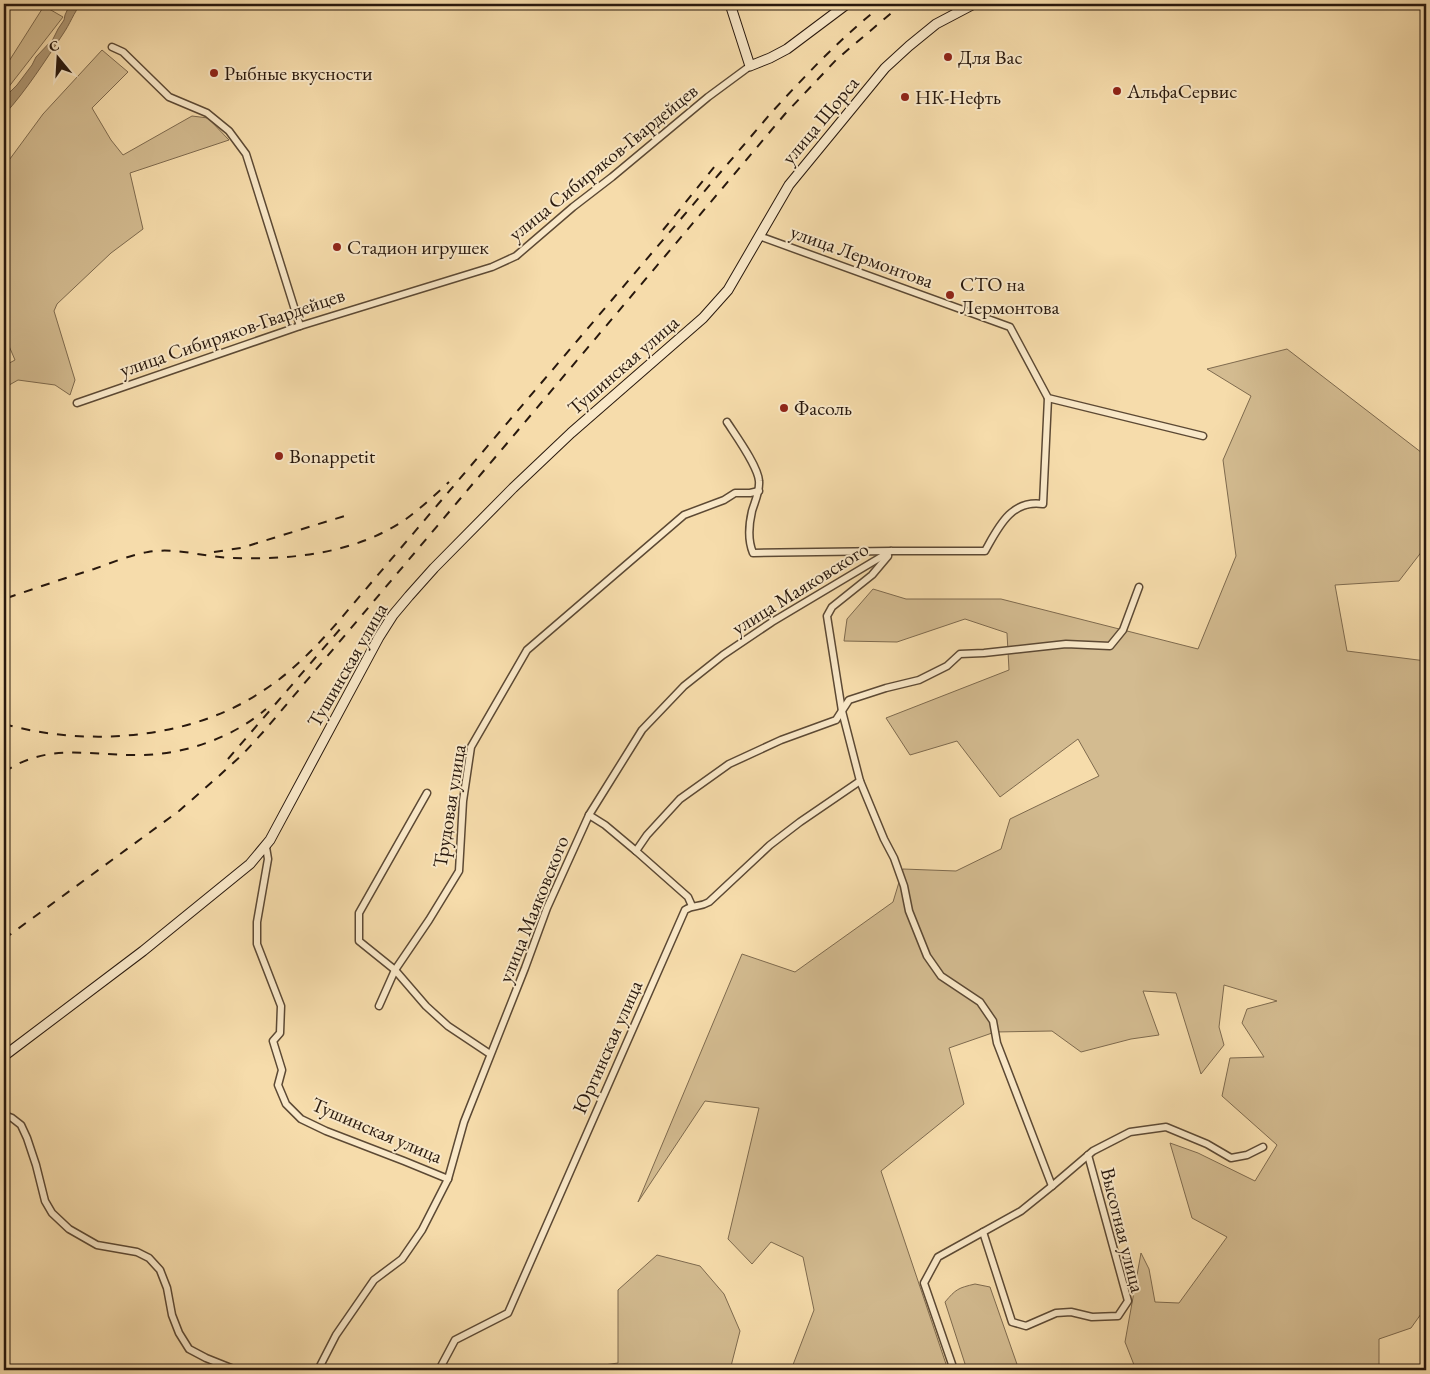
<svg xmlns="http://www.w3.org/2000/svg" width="1430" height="1374" viewBox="0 0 1430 1374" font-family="'EB Garamond',serif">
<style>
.green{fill:#d3bb90;stroke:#7e6a4e}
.water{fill:#b09975;stroke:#7a654b}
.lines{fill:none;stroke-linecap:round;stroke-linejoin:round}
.street-casing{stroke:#5c4934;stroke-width:9}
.secondary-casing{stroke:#28180d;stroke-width:11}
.street{stroke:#f9e8c8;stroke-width:6}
.secondary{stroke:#f9e8c8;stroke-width:9}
.rail{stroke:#28180d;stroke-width:2;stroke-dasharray:9 9;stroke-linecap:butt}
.poi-dot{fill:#8f2418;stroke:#f9e8c8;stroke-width:2}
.labels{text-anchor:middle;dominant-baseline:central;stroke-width:4;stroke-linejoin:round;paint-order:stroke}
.poi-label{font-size:20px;fill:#28180d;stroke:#f9e8c8;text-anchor:start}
.street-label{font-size:20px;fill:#28180d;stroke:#f9e8c8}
</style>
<rect width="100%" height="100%" fill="#f6dcab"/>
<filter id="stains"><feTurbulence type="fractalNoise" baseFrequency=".004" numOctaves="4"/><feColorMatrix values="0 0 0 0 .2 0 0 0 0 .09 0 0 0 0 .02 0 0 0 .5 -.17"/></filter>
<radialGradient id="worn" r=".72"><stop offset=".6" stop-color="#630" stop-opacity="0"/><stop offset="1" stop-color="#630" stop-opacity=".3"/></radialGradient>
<!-- green -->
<g class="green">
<polygon points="44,6 63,17 4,93 4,69"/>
<polygon points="102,50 128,72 92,108 111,140 123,155 192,116 208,118 229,140 130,173 143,229 111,253 57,304 54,311 75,380 70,395 55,385 18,380 4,388 4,366 15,360 6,339 4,339 4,167 43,114"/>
<polygon points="1287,349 1426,456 1426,546 1399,581 1335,585 1347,651 1426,661 1426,1307 1411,1328 1379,1339 1379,1370 1136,1370 1125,1342 1141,1253 1149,1269 1155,1302 1179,1303 1227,1237 1192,1218 1170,1143 1198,1153 1255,1181 1277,1145 1222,1096 1230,1058 1264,1057 1242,1023 1247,1009 1277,1001 1224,985 1219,1027 1224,1045 1201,1074 1176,993 1143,991 1159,1035 1131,1039 1081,1052 1052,1031 995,1032 949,1048 964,1104 881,1171 948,1370 791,1370 814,1310 803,1257 771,1242 752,1264 728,1239 759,1108 705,1101 638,1202 742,954 795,972 893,902 903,869 956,871 1001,849 1010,819 1099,776 1078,739 1000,797 957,741 910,755 886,718 1009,670 1007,633 965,619 897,642 844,641 847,619 873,589 906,599 1001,599 1198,649 1236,556 1223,460 1251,396 1207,369"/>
<polygon points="657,1255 700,1266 724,1294 740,1331 730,1370 602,1370 604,1365 618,1363 618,1290"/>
<path d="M975 1284 990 1287 1019 1370H967L945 1302C956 1289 958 1288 975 1284Z"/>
</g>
<!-- water -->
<path class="water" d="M70 4H81C74 12 70 24 63 34 45 61 26 91 4 115V101L7 95 17 85 32 65 36 57 53 39 58 29 64 20 65 15Z"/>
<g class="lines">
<!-- street casing -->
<g class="street-casing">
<g id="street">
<polyline points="112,47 123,52 169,97 207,113 229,131 246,154 300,326"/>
<polyline points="759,236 1010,327 1048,398 1203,436"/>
<polyline points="77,403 300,326 492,267 516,256 573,207 612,177 708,97 750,66"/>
<path d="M727 422C736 436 758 466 759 481 760 491 755 501 752 511 749 524 748 541 753 553L891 551H985C998 528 1011 499 1043 504L1048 398"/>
<polyline points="888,556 872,575 832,607 827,616 842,711 860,781 884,839 894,858 904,886 909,911 927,956 941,976 980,1002 993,1021 997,1043 1052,1186"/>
<polyline points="427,793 359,913 359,941 395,970 426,1006 448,1026 490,1054"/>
<polyline points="589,815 605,825 636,851 647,835 680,799 729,764 781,740 836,720 849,700 886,688 919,680 947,666 960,654 984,653 1066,644 1110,646 1123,630 1139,587"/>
<polyline points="266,847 268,859 257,922 257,944 281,1006 280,1033 273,1041 282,1070 278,1085 286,1104 301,1119 326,1131 404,1161 448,1179"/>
<polyline points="636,851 688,897 692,906"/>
<polyline points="379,1006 395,970 429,920 459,871 463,801 471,747 527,650 684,515 724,500 735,493 750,493 759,491"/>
<polyline points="4,1115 12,1118 21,1125 27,1138 36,1165 45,1201 52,1213 69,1229 97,1245 137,1252 149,1258 160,1270 167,1288 172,1315 179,1333 189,1349 206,1358 236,1370"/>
<polyline points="983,1232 1012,1322 1026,1326 1056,1313 1071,1312 1092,1317 1118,1316 1128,1301 1088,1155"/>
<polyline points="318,1370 336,1335 374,1280 402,1259 422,1230 448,1179 464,1122 525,968 547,908 589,815 642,730 684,686 723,655 772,622 891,551"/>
<path d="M439 1370 455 1340 508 1313 685 910C694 904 699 908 709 902L770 845 800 822 860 781"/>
<polyline points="954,1370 924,1283 938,1257 1021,1211 1052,1186 1093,1151 1130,1132 1166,1127 1207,1144 1231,1158 1247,1155 1263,1147"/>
</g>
</g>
<!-- secondary casing -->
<g class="secondary-casing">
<g id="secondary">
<polyline points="730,4 750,66 770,58 787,49 847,4"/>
<polyline points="4,1056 143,951 250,864 270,840 379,637 393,615 409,596 434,568 513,488 571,433 703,318 728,290 789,185 885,68 909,46 936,24 974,4"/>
</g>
</g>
<!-- street -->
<use href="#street" class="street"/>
<!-- secondary -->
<use href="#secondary" class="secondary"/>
<!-- rail -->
<g class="rail">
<polyline points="663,230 715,166"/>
<polyline points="214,552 241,548 351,514"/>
<path d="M7 598C36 588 65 578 94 569 111 563 130 555 148 552 176 547 204 557 231 558 291 560 355 554 406 519 421 508 435 495 449 482"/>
<path d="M4 724C86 747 189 740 261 692 291 673 314 649 337 623L771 113C806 75 842 36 884 4"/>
<polyline points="228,759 341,628"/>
<path d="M4 772C48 743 85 755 134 755 181 756 231 739 266 709"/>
<polyline points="4,939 179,811 220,775 243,754 265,730 785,114 837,59 902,4"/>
</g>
</g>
<!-- markers -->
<g class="poi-dot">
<circle cx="948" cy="57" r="5"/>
<circle cx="214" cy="73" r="5"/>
<circle cx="1117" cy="91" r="5"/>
<circle cx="905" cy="97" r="5"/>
<circle cx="337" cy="247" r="5"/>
<circle cx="950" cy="295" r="5"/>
<circle cx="784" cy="408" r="5"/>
<circle cx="279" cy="456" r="5"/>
</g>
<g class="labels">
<!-- poi labels -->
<g class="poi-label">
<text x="958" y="57">Для Вас</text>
<text x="224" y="73">Рыбные вкусности</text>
<text x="1127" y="91">АльфаСервис</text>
<text x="915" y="97">НК-Нефть</text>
<text x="347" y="247">Стадион игрушек</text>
<text x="960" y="284">СТО на<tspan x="960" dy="23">Лермонтова</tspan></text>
<text x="794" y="408">Фасоль</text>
<text x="289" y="456">Bonappetit</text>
</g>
<!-- street labels -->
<g class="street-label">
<text transform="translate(820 120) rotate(-50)">улица Щорса</text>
<text transform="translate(603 162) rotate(-39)">улица Сибиряков-Гвардейцев</text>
<text transform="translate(862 256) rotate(20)">улица Лермонтова</text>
<text transform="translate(232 332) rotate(-19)">улица Сибиряков-Гвардейцев</text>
<text transform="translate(623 365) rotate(-41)">Тушинская улица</text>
<text transform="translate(800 588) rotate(-32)">улица Маяковского</text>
<text transform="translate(347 665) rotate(-60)">Тушинская улица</text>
<text transform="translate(449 806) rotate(-81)">Трудовая улица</text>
<text transform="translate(533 909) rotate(-68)">улица Маяковского</text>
<text transform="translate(607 1047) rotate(-66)">Юргинская улица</text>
<text transform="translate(377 1130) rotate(23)">Тушинская улица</text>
<text transform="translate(1123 1230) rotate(76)">Высотная улица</text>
</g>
</g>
<!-- margin -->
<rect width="1430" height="1374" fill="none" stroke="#f6dcab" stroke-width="20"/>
<rect x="5" y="5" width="1420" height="1364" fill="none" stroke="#28180d" stroke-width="2.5"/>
<rect x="10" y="10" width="1410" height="1354" fill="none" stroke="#28180d"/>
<!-- north arrow -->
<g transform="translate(58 58) rotate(342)" stroke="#f9e8c8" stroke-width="4" paint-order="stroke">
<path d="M0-4L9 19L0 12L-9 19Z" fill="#28180d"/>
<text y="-8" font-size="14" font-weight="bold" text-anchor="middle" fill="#28180d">С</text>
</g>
<rect width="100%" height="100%" filter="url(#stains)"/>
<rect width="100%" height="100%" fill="url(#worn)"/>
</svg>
